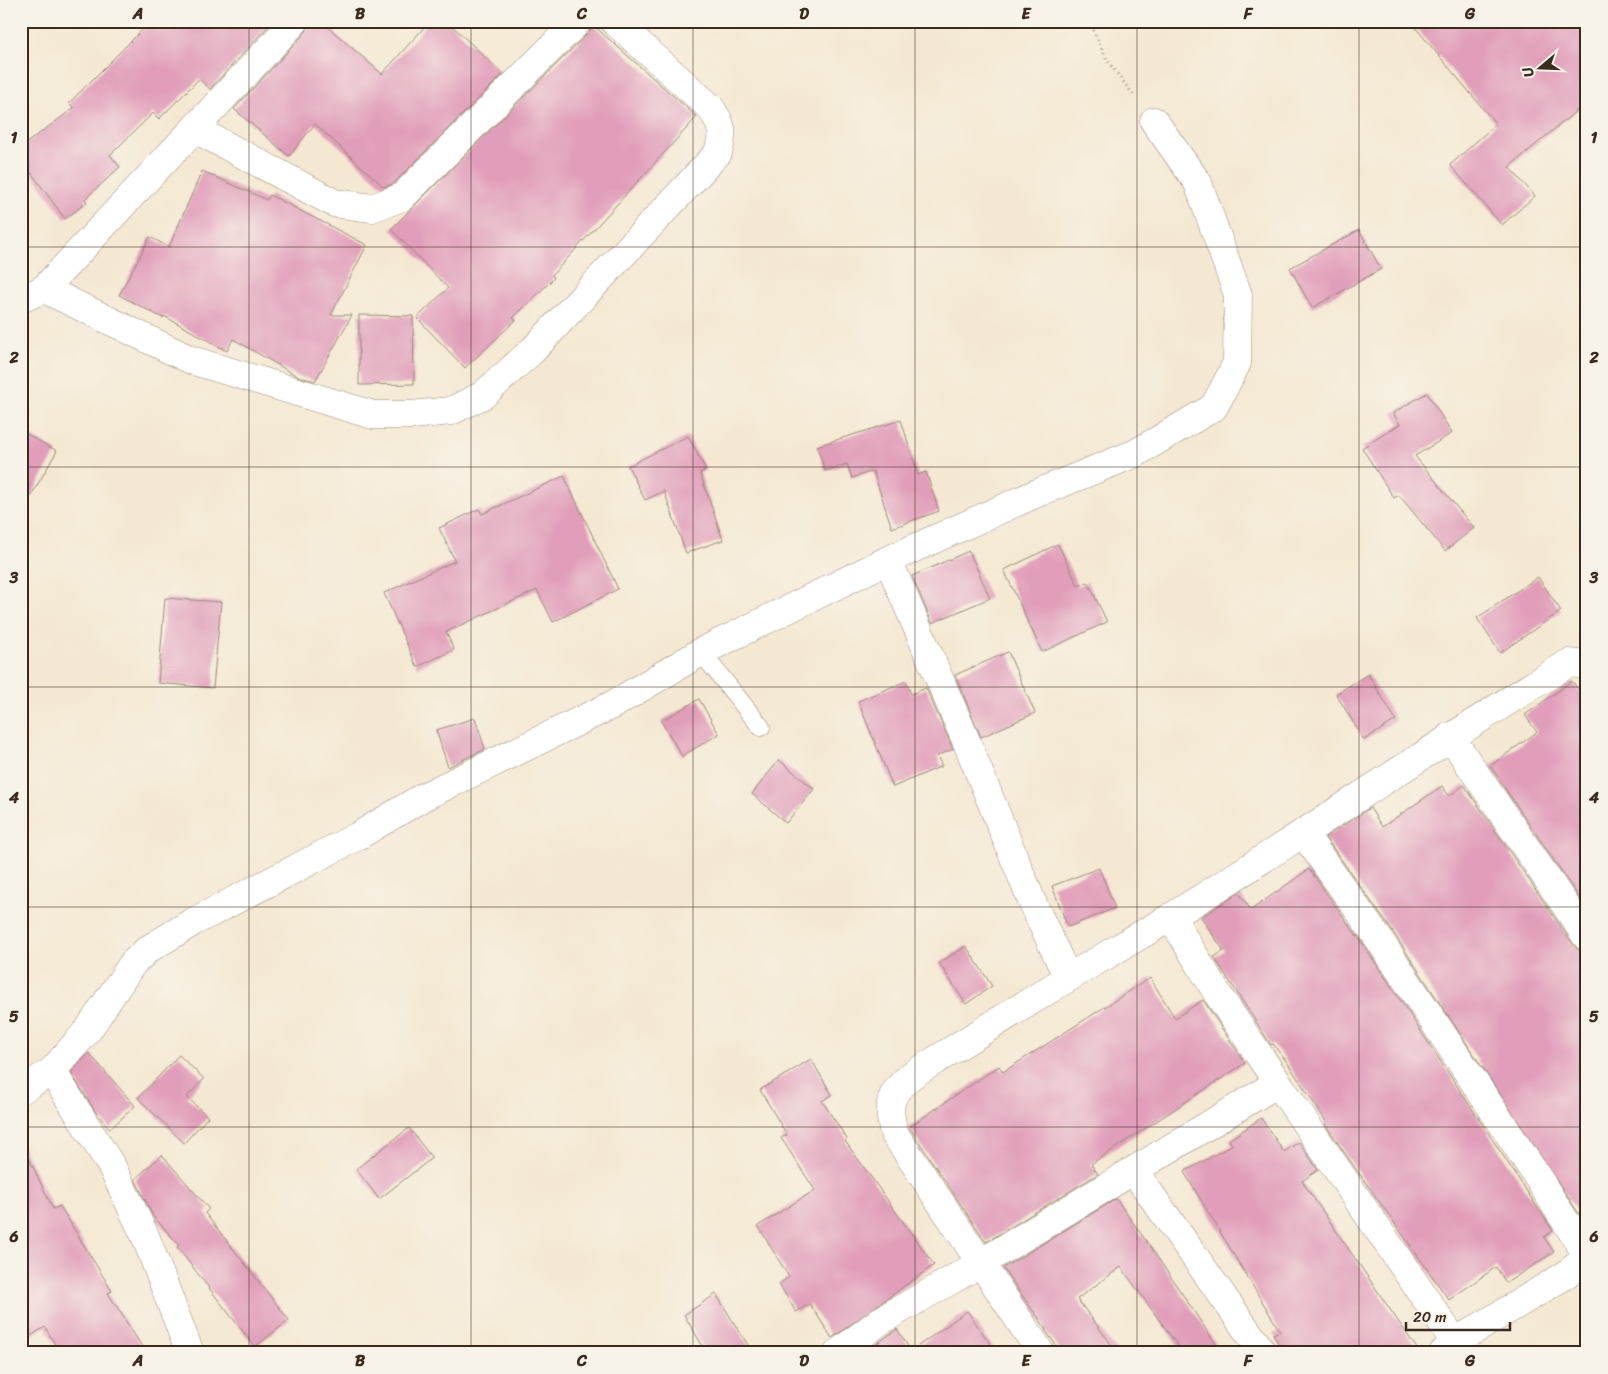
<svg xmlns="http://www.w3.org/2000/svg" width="1608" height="1374" viewBox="0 0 1608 1374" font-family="Sriracha,sans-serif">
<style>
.building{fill:#e19eba}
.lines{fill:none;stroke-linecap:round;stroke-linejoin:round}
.lane-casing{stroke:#988978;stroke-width:19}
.street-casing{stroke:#988978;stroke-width:29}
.path{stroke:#988978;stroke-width:3;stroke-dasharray:1 4;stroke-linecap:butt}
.lane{stroke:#fff;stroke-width:18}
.street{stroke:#fff;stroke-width:28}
.grid{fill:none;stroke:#3b2a1e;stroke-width:1;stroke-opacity:0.55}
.neatline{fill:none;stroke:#3b2a1e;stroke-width:2}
.grid-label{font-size:16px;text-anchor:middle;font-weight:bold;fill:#3b2a1e}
</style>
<rect width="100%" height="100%" fill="#f7f3e8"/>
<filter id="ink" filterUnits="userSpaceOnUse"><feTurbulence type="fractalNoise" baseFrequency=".02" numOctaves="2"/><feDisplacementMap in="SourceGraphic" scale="10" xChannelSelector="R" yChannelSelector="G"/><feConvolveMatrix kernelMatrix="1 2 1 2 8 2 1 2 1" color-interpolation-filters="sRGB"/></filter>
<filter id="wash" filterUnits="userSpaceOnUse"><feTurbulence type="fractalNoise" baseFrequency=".0096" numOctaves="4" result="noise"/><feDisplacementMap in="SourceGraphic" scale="20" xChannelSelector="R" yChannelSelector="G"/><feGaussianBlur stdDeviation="1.12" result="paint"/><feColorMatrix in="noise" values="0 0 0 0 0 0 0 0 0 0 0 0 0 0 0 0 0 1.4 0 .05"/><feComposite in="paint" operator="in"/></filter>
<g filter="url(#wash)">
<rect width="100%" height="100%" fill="#f4e8d2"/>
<g id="blocks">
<!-- building -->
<g class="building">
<polygon points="151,21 273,21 210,89 199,79 159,119 153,113 110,155 120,167 85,199 87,202 65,219 21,159 21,147 74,108 69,103"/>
<polygon points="310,21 321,21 382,74 430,21 447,21 503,74 393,184 384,187 315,124 289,156 234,109 306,32"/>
<polygon points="1410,21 1587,21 1587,102 1509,167 1535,196 1502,225 1450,165 1496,124"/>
<polygon points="593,25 697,117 552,275 554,278 513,318 516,320 465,368 417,318 448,288 391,229 589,32"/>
<polygon points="202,171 267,200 270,195 367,245 331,315 352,315 315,381 297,376 233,339 227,351 164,316 163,318 119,295 150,237 169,247"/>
<polygon points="1359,230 1381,269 1312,308 1290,268"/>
<polygon points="359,315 413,316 414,384 359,385"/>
<polygon points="1427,393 1452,433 1415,456 1474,528 1445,551 1399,495 1394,498 1362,448 1400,424 1393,413"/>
<polygon points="901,420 918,475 926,472 939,511 892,528 873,471 852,478 847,464 825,471 817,446"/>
<polygon points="21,431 57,451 21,513"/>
<polygon points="688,436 706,470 700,473 723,540 686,553 664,491 645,500 628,466"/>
<polygon points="564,476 618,589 553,622 537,590 446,632 454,650 417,667 384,593 455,561 439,528 479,509 482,514"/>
<polygon points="1058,544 1078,586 1088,582 1107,622 1042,652 1004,570"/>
<polygon points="969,551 990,598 932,623 912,576"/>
<polygon points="1538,577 1561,611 1500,653 1477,618"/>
<polygon points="165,598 221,602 213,688 158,683"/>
<polygon points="1008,652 1035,713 981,737 955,675"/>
<polygon points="1368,674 1396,720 1364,740 1336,694"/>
<polygon points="906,681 911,694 926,688 953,749 937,756 942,766 893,787 858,701"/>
<polygon points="1572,681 1587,701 1587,909 1490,766 1537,732 1525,715"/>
<polygon points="699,699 719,734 682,756 661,721"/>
<polygon points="475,718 485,749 448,767 436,730"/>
<polygon points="779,760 814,789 786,823 752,794"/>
<polygon points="1464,785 1574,946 1580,951 1587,952 1587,1209 1579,1214 1391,929 1325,837 1370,808 1382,827 1442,786 1449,796"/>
<polygon points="1099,868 1115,908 1068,927 1052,886"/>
<polygon points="1309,869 1365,947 1553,1231 1544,1237 1554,1252 1506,1283 1496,1267 1449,1300 1344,1152 1325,1124 1327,1123 1287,1062 1273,1044 1271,1045 1214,957 1224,951 1201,917 1239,893 1251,910"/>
<polygon points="966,946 992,986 966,1004 939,963"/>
<polygon points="1150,978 1175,1018 1203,1000 1245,1063 1091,1164 1098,1174 986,1242 909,1127 999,1066 1003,1072"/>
<polygon points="89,1053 135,1106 110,1129 97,1114 71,1073"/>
<polygon points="179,1055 204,1079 187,1097 208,1117 184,1143 138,1098"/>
<polygon points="811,1059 832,1095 822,1101 847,1139 845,1141 934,1265 832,1338 810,1304 796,1312 779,1284 789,1277 758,1226 815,1190 781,1138 787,1135 760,1090"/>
<polygon points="1261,1118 1284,1152 1299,1142 1318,1170 1302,1181 1420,1353 1284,1353 1273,1334 1280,1331 1184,1172 1232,1145 1229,1140"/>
<polygon points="409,1128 432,1158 379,1199 356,1169"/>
<polygon points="21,1142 53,1209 60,1206 112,1291 108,1293 146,1353 60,1353 45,1327 21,1342"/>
<polygon points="162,1155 209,1209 205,1213 289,1320 255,1347 177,1247 179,1245 153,1216 135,1179"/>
<polygon points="1116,1199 1149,1245 1222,1353 1183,1353 1121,1267 1077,1299 1118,1353 1062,1353 1045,1330 1046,1329 1003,1268"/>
<polygon points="716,1294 734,1323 753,1353 707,1353 684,1315"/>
<polygon points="967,1311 997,1353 864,1353 897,1329 911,1351"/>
</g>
</g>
</g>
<g filter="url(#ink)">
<use href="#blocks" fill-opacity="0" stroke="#988978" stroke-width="1"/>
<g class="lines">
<!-- lane casing -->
<g class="lane-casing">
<polyline id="lane" points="701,652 761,727"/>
</g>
<!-- street casing -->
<g class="street-casing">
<g id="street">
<polyline points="195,129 334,203 372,208 402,197 578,21"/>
<path d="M44 289 191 360 373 415H412L451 411 483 395 533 350 718 153C724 132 723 126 710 107L614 21"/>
<polyline points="21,299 44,289 295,21"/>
<polyline points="888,560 968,745 1033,904 1068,978"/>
<polyline points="1450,736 1587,937"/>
<polyline points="1304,834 1378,938 1531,1167 1587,1255"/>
<polyline points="52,1071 112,1167 146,1238 190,1353"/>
<polyline points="1278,1083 1455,1342"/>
<polyline points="21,1090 52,1071 88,1030 133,963 147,950 193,922 358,836 423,797 614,704 701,652 888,560 1035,494 1136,453 1214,407 1237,363 1238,295 1198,183 1154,121"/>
<polyline points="1134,1171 1263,1353"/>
<path d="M838 1353 880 1321 981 1263 1278 1083 1219 996 1171 917C1305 834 1435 745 1569 663L1587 665"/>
<path d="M1041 1353 894 1133C886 1102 890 1092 915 1073L1068 978 1171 917"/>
<polyline points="1443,1353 1455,1342 1564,1276 1587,1258"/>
</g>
</g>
<!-- path -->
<polyline class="path" points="1089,21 1107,60 1135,97"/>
<!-- lane -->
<use href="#lane" class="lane"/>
<!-- street -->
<use href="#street" class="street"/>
</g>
</g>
<!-- grid -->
<path class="grid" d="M249 21V1353M471 21V1353M693 21V1353M915 21V1353M1137 21V1353M1359 21V1353M21 247H1587M21 467H1587M21 687H1587M21 907H1587M21 1127H1587"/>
<!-- margin -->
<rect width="1608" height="1374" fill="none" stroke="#f7f3e8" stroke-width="55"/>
<!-- north arrow -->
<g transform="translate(1540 68) rotate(251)" stroke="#f7f3e8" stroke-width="4" paint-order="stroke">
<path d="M0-4L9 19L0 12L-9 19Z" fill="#3b2a1e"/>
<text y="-8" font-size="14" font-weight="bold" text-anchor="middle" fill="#3b2a1e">U</text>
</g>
<!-- scale -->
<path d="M1406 1322v8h104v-8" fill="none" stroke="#3b2a1e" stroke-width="2.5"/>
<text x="1413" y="1322" font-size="15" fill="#3b2a1e" stroke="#f7f3e8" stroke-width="4" paint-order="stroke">20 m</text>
<rect x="28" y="28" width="1552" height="1318" class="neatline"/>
<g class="grid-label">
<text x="138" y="19">A</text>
<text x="360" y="19">B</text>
<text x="582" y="19">C</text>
<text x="804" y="19">D</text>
<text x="1026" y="19">E</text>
<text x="1248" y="19">F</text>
<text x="1470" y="19">G</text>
<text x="14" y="143">1</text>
<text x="1594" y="143">1</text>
<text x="14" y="363">2</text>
<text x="1594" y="363">2</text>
<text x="14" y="583">3</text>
<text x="1594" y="583">3</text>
<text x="14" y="803">4</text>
<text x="1594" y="803">4</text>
<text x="14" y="1022">5</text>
<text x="1594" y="1022">5</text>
<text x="14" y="1242">6</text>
<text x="1594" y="1242">6</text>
<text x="138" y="1366">A</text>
<text x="360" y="1366">B</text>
<text x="582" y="1366">C</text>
<text x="804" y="1366">D</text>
<text x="1026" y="1366">E</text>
<text x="1248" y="1366">F</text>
<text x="1470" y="1366">G</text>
</g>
</svg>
